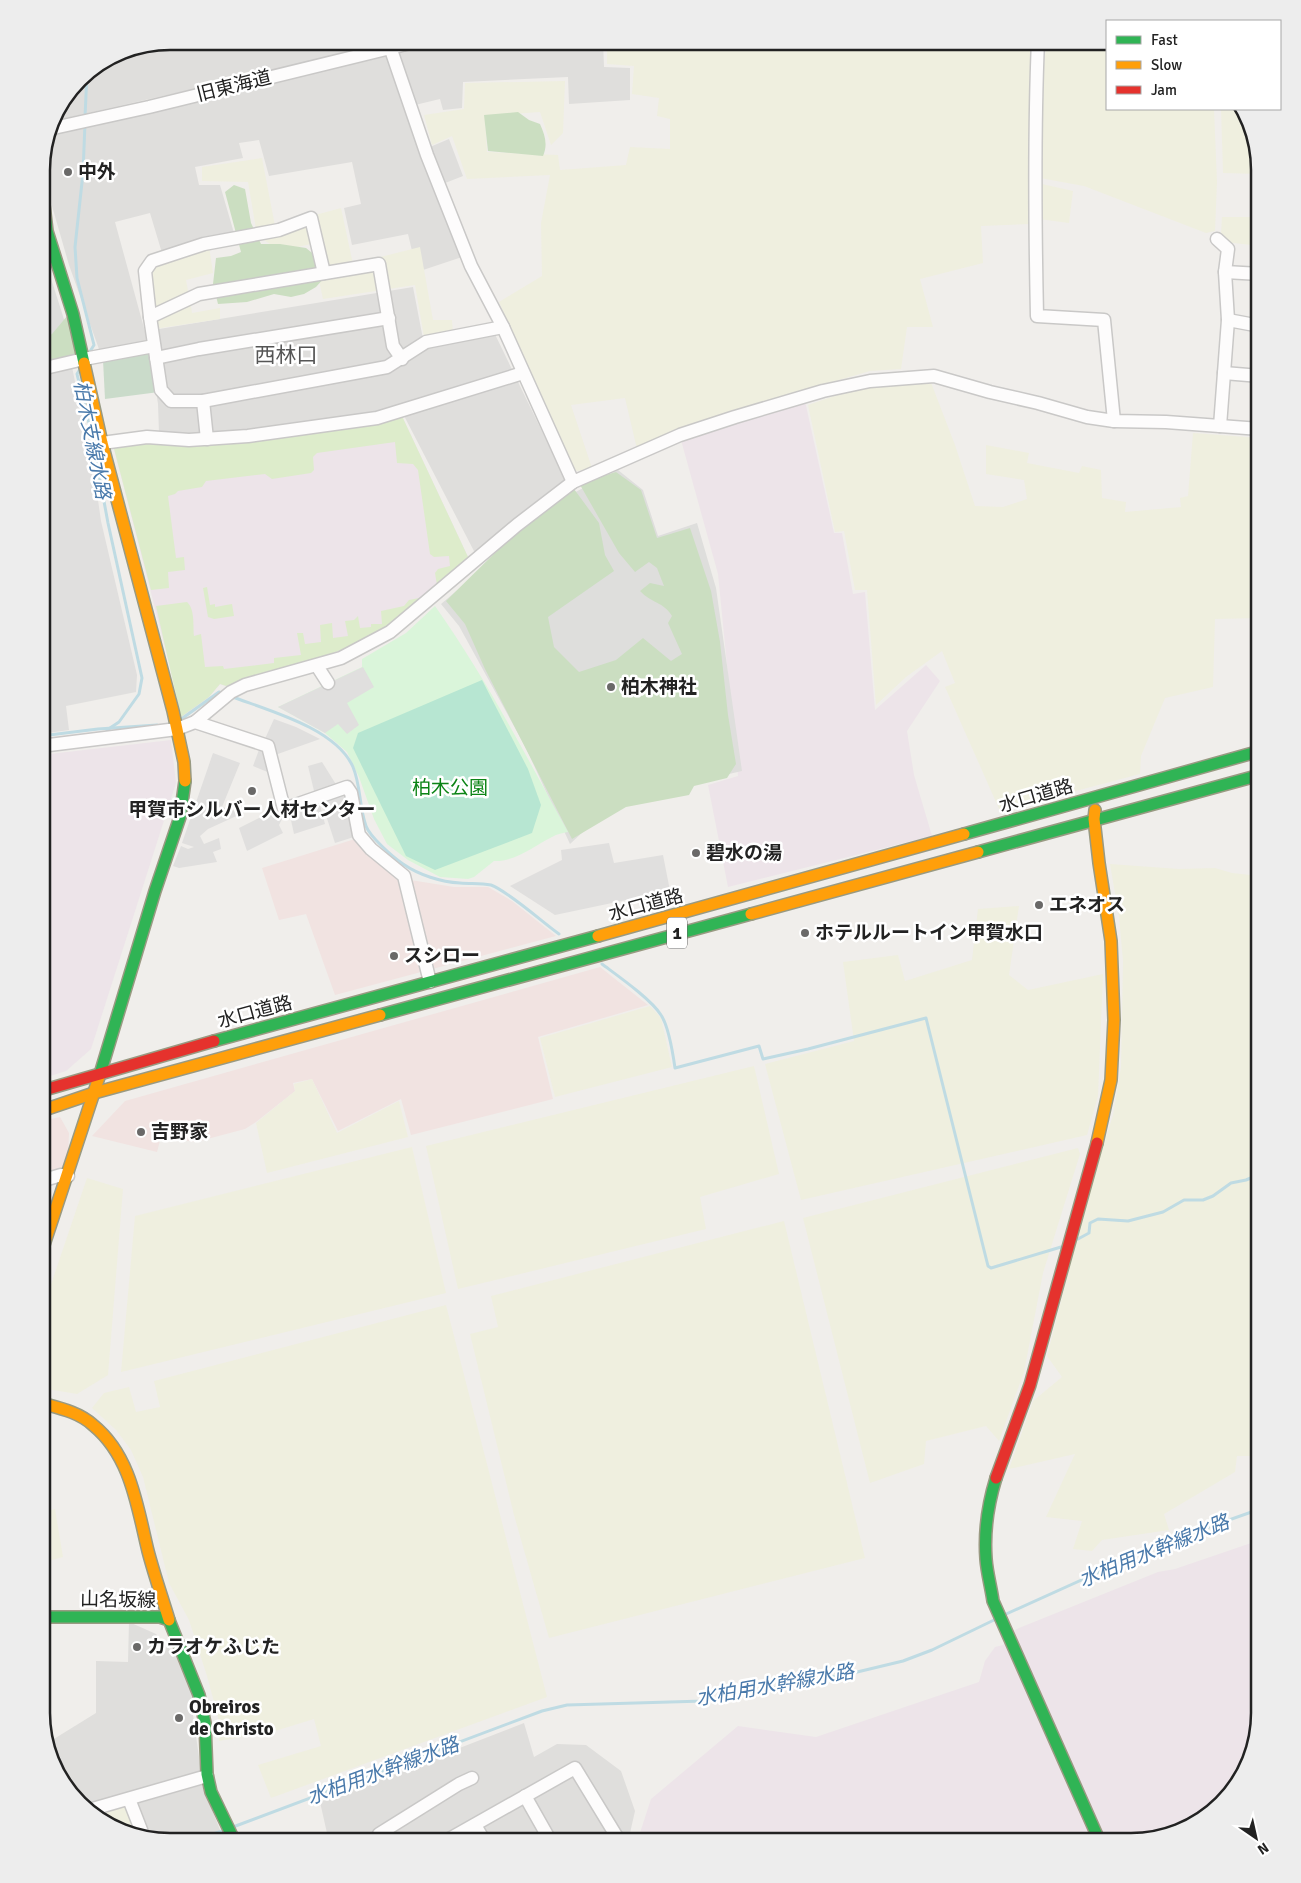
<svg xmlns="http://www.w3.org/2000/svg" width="1301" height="1883" viewBox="0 0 1301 1883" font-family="Signika,'Noto Sans JP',sans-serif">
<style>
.residential{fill:#dfdedc}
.commercial{fill:#f1e3e1}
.industrial{fill:#ede4e9}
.religious{fill:#dededc}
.farmland{fill:#efefdf}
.grass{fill:#ddeccb}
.forest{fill:#cbdec1}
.cemetery{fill:#cadbca}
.park{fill:#daf5da}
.pitch{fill:#b7e6d2}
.parking{fill:#e0dfde}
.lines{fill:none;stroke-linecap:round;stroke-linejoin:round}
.stream{stroke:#bfdbe3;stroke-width:3}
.street-casing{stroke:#c9c8c7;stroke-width:15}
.fast-casing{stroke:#999a82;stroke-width:14}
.slow-casing{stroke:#999a82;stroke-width:14}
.jam-casing{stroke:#999a82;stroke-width:14}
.street{stroke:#fdfcfc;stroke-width:12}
.fast{stroke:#30b455;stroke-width:11}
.slow{stroke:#ff9f0a;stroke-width:11}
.jam{stroke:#e5322d;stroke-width:11}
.poi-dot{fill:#6a6968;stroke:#fff;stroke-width:2}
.labels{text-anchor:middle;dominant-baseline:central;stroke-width:5;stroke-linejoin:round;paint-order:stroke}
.shield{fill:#fff;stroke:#646464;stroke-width:1}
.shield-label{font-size:18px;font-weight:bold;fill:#222}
.street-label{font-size:19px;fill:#222;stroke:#fff}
.poi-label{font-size:19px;font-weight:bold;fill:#222;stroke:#fff;text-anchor:start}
.park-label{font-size:19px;fill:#0c8416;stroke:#fff}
.water-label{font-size:20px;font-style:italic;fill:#4a7aab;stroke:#fff}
.quarter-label{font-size:21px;fill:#555;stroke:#fff}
.rim{fill:none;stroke:#222;stroke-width:2.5}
</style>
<rect width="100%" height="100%" fill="#f0eeeb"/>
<!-- residential -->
<g class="residential">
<polygon points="170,41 404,41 57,120 54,116 79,79 115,55 139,54 139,47"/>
<polygon points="455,41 603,41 604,67 630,68 630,100 569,104 568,77 463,82 462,108 443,110 440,99 415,105 430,147 449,139 463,176 435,187 462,257 417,272 408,234 352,245 344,208 361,204 352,162 269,176 259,140 239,143 243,158 195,167 199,185 220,185 234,233 162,253 150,213 115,222 147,339 140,345 100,352 69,265 52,206 51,135 63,129"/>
<polygon points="413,287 423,339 490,324 567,483 475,553 400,408 253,433 189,437 159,433 158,404 147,331"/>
<polygon points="129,1622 156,1634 179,1660 200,1714 193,1715 201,1771 102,1799 98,1803 86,1806 58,1777 49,1742 96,1713 96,1661 128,1662"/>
<polygon points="524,1723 534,1757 557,1744 586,1745 621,1771 635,1811 628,1842 329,1842 320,1802"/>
<polygon points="202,1785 225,1842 162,1841 136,1833 125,1807"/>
</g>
<!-- commercial -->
<g class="commercial">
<polygon points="355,839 398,878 454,887 488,887 512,901 556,936 335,995 306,914 279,920 262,868"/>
<polygon points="600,967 648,1005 538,1037 553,1099 411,1135 401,1099 338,1131 312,1079 293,1083 295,1091 256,1122 245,1129 196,1142 161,1137 157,1152 92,1136 125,1101"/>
<polygon points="60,1117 69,1133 68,1159 62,1168 41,1176 41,1121"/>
</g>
<!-- industrial -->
<g class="industrial">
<polygon points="805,401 834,533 842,533 853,594 865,592 875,710 926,665 940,681 907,731 914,775 932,836 728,887 708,785 738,776 718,574 681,440"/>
<polygon points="401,414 469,559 396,623 330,654 226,686 220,684 209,697 183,717 113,445"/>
<polygon points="171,740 176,783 91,1049 66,1071 41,1079 41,755"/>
<polygon points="1260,1540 1260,1713 1242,1778 1195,1825 1131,1842 637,1842 651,1799 738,1726 816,1737 979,1682 985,1661 995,1647 1003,1645 1013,1631 1019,1628 1158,1572 1175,1569"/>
</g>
<!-- religious -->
<g class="religious">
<polygon points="41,247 76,357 41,366"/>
<polygon points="618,470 643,490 658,536 697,523 716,588 742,771 677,786 599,817 570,844 526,748 459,626 441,604 500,554 560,500"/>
</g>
<!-- farmland -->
<g class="farmland">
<polygon points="607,41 1030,41 1030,224 981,226 983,263 920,279 933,327 907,327 901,369 870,371 767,401 675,432 637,449 625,398 571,405 592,468 577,471 571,466 499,302 542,276 541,223 550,175 467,179 452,136 432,145 424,115 464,109 465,83 565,81 563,133 551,145 540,112 485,116 487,152 558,155 560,170 626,165 630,147 670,149 670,119 657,116 659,98 632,94 634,66 607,64"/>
<polygon points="1047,41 1107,42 1107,109 1214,109 1217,182 1215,231 1206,233 1084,186 1040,178 1042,80"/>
<polygon points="1221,109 1243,109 1260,174 1223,173"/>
<polygon points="262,158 275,226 341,208 353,264 420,247 433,320 452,320 453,333 424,337 415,285 323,299 311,244 280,251 257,235 248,182 202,181 202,167"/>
<polygon points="1042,184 1073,191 1069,223 1039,219 1038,186"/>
<polygon points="1222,217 1260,217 1260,246 1225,242 1221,234"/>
<polygon points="209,246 213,273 186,280 192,313 220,308 220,319 154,329 149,271 154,264"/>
<polygon points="930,380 955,445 975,506 1003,507 1027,499 1024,480 986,474 986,445 1029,453 1027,463 1079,473 1082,466 1101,470 1102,498 1126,502 1125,512 1181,507 1180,498 1188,496 1193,433 1260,438 1260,618 1215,619 1213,687 1165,698 1141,756 1140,774 1000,811 945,687 955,683 942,651 906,677 876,705 867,590 855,590 844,531 835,532 808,405 863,386"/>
<polygon points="1110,864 1179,869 1215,868 1232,873 1260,876 1260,1456 1237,1456 1235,1472 1164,1514 1169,1530 1102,1540 1092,1551 1073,1549 1082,1521 1046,1517 1075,1454 1009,1469 1033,1401 1062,1377 1047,1356 1091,1185 1113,1115 1121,1067 1123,961 1119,917"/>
<polygon points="1019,906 1009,975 1028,990 1103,974 1098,1096 1087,1135 801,1200 765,1064 854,1041 843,962 898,955 905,981 972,960 978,909"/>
<polygon points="650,1006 661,1018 672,1067 555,1097 540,1038"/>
<polygon points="754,1066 779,1174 700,1197 706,1229 458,1289 426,1146"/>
<polygon points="312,1079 337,1133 399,1101 408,1137 267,1173 256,1123 295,1091 294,1084"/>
<polygon points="412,1147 446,1293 121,1372 135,1216"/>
<polygon points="1078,1148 1080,1154 1043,1273 1024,1372 999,1441 986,1426 926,1441 924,1464 870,1483 803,1218"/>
<polygon points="87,1178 123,1189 108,1375 77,1394 41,1388 41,1314"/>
<polygon points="784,1221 865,1558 549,1638 514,1515 470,1334 498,1327 491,1296"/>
<polygon points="446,1305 547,1697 271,1798 258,1765 321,1746 314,1719 275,1731 219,1741 218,1717 207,1676 189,1620 169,1583 143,1477 131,1450 116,1430 92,1408 104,1393 129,1387 136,1412 160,1407 154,1381"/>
<polygon points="55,1509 63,1557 41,1563 41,1513"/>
<polygon points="125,1807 136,1833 99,1820 95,1816"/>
</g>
<!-- grass -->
<g class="grass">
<polygon points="401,414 469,559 437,585 435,573 438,569 450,566 449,556 434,557 430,554 418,470 413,464 397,463 395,442 317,453 313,457 314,470 311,473 272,479 265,474 206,481 202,487 178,491 175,494 168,496 176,558 184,557 185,570 168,572 169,588 151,590 113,445"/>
<polygon points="207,587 210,605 215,604 215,607 232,604 234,616 214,619 208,617 203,588"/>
<path d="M419 598V600C412 608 404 618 394 624 343 655 283 669 226 686L220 684 209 697 181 717 156 606 187 602C195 609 193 625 194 636L201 634 205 667 223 666 224 669 274 663V658L301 655 297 633H303L305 644 321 642 320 625 332 623 333 638 348 636 345 621 354 620 358 616 360 628 371 627V624H382L381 611 404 606 409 600Z"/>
</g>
<!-- forest -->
<g class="forest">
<path d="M518 112 529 120 540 124C545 135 548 145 543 156L488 151 484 115Z"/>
<polygon points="234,185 245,189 251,223 261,244 280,244 306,248 327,265 325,277 316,287 304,294 291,297 274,294 247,302 218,304 213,284 216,258 231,256 241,252 225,192"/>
<polygon points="68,315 76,358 41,367 41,336 43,339 52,334"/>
<path d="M616 472 641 490 657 538 690 528 711 591 720 642 728 715 736 764 727 778 694 786 689 795 626 807 572 839 485 669 465 624 446 601 507 541 540 512 574 489 599 523 605 555 614 571 548 617 554 647 579 672 616 660 643 638 671 661 682 654 668 623 672 616C664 602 651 603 640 591L650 583 664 586 657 568 649 562 635 572 619 553 579 483Z"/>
</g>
<!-- cemetery -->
<polygon class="cemetery" points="152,351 159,392 105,399 103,360"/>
<!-- park -->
<path class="park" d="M435 606C486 678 526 756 568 832 563 833 557 834 552 837 534 846 515 862 494 861L474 877 468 879 440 877 408 860 387 844 374 819 359 777 347 752 325 733 278 707 362 667V659L406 633Z"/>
<!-- pitch -->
<polygon class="pitch" points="482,680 528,769 541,805 532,833 435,870 406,856 353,748 358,733"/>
<!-- parking -->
<g class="parking">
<polygon points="72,367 95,479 101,521 137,675 136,692 66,706 69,730 41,734 41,373"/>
<polygon points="363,667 374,687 347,703 359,725 347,734 338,724 325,733 278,707"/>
<polygon points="274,719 296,727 320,739 275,755 264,741"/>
<polygon points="260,747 265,749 270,773 253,766"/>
<polygon points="213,753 240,763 222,807 243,813 208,829 200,836 204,844 219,838 221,849 213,852 217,862 179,868 173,866 181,846 188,849 194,847 182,843"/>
<polygon points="322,762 337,786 315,795 308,766"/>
<polygon points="344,791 357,836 335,843 321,800"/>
<polygon points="319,801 325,824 294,834 289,811"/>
<polygon points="281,807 286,811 279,825 283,833 247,851 239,828"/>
<polygon points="609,843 614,863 663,855 672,901 631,899 555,915 510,886 562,860 561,850"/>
</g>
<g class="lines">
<!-- stream -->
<g class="stream">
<polyline points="85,117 87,73"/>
<polyline points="85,123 83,173 75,247 77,278 94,345 89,353"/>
<polyline points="80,369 77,374 89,423"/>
<polyline points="93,442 108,523 142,678 139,694 119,722 107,730"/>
<path d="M230 696C267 710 336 728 353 767 361 786 359 807 366 826 370 837 393 857 403 864 419 875 441 882 460 883 471 884 480 883 491 885 508 891 542 922 559 934"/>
<polyline points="180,720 219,692 224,694"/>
<polyline points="41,736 98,729 157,725"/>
<path d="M602 964C618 976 651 999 661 1015 669 1027 673 1054 675 1068L759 1046 763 1059 808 1049 926 1018 988 1266 991 1268 1061 1247"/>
<polyline points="1078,1239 1089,1233 1090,1223 1098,1219 1128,1221 1163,1212 1184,1200 1203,1200 1213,1196 1231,1183 1246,1180 1260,1174"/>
<polyline points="1004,1615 1161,1544 1260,1509"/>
<polyline points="233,1827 542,1711 567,1705 704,1701 853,1673 903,1661 932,1650 994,1620"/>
<polyline points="192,1841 222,1831"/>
</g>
<!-- street casing -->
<g class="street-casing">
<g id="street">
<polyline points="388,41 427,155 471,266 503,327 573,482"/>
<path d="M1038 41C1034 133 1035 224 1037 316L1104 320 1114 421"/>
<polyline points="49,129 149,107 419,41"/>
<polyline points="1217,239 1228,249 1225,272 1228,320 1220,426"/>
<polyline points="1225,272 1260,274"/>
<polyline points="324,273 311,218 279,230 204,244 152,261 145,271 150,317 161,390 171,401 203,401 387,367 426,342 503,327"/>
<polyline points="150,317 199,294 379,264 393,346 402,359"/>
<polyline points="1228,320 1260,326"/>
<polyline points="156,358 199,349 389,318"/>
<polyline points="41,369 84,359 154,346"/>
<polyline points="1224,373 1260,376"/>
<polyline points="203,401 207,439"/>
<polyline points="102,443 147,437 189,440 248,436 377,418 523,373"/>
<polyline points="317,666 328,683"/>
<polyline points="195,722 268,746 284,809 347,787 351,793 359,835 371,849 404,876 430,982"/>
<polyline points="41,746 177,729 195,722 231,692 245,685 341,658 390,632 517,525 573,482 680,435 735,417 823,391 870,381 934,376 990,392 1038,403 1087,417 1114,421 1166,422 1260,429"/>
<polyline points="41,1181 61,1175 68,1176"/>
<polyline points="525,1796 551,1842"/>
<polyline points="129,1799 143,1835"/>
<polyline points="89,1810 207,1776"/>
<polyline points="475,1825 485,1842"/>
<polyline points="383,1842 379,1834 459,1784 472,1778"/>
<polyline points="444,1842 575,1768 620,1842"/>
</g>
</g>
<!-- fast casing -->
<g class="fast-casing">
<g id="fast">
<polyline points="43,156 42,188 47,231 73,314 84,363"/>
<polyline points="964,834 1260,751"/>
<polyline points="978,852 1260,775"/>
<polyline points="380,1015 751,914"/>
<polyline points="214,1041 598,936"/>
<polyline points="100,1074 155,891 180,817 185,781"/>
<path d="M996 1478C988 1504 984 1532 986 1559 987 1573 991 1587 993 1601L1100 1842"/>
<polyline points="41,1615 50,1617 160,1617 169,1620 199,1695 205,1723 207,1774 211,1792 235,1842"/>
</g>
</g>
<!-- slow casing -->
<g class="slow-casing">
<g id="slow">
<polyline points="84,363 102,443 173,711 184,762 185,781"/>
<polyline points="1095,810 1094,819 1099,863 1111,941 1114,1020 1111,1080 1097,1143"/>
<polyline points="751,914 978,852"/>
<polyline points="598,936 964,834"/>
<polyline points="41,1111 94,1093 380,1015"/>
<polyline points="41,1254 100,1074"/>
<path d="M41 1403C59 1408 79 1412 93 1425 131 1456 137 1506 148 1551 154 1574 162 1597 169 1620"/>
</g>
</g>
<!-- jam casing -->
<g class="jam-casing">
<g id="jam">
<polyline points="41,1091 214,1041"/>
<polyline points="996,1478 1030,1385 1097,1143"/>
</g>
</g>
<!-- street -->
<use href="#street" class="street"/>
<!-- fast -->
<use href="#fast" class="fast"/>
<!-- slow -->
<use href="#slow" class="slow"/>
<!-- jam -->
<use href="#jam" class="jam"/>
</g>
<!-- markers -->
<g class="poi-dot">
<circle cx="68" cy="172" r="5"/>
<circle cx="611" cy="687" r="5"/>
<circle cx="252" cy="791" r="5"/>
<circle cx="696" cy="853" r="5"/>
<circle cx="1039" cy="905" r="5"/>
<circle cx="805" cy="933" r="5"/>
<circle cx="394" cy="956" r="5"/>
<circle cx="141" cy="1132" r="5"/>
<circle cx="137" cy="1647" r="5"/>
<circle cx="179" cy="1718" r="5"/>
</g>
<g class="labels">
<!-- shield labels -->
<rect class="shield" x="667" y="917.5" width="20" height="31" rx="4"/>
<g class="shield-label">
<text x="677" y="933">1</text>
</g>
<!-- street labels -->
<g class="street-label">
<text transform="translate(234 86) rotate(-14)">旧東海道</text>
<text transform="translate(1036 796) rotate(-16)">水口道路</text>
<text transform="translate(646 905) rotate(-15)">水口道路</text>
<text transform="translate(255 1012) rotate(-15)">水口道路</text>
<text transform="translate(118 1600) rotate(1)">山名坂線</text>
</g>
<!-- poi labels -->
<g class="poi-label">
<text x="78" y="172">中外</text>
<text x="621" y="687">柏木神社</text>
<text x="252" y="810" text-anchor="middle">甲賀市シルバー人材センター</text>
<text x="706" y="853">碧水の湯</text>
<text x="1049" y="905">エネオス</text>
<text x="815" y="933">ホテルルートイン甲賀水口</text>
<text x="404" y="956">スシロー</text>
<text x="151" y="1132">吉野家</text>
<text x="147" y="1647">カラオケふじた</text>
<text x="189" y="1707">Obreiros<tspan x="189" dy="22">de Christo</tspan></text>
</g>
<!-- park labels -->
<g class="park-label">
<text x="450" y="788">柏木公園</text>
</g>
<!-- water labels -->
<g class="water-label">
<text transform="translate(92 440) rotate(79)">柏木支線水路</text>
<text transform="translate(1154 1551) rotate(-22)">水柏用水幹線水路</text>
<text transform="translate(775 1685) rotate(-10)">水柏用水幹線水路</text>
<text transform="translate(383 1771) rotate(-20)">水柏用水幹線水路</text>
</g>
<!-- quarter labels -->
<g class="quarter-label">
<text x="286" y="355">西林口</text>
</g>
</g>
<!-- crop -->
<path d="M0 0H1301V1883H0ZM170 50H1131A120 120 0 0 1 1251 170V1713A120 120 0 0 1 1131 1833H170A120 120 0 0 1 50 1713V170A120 120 0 0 1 170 50Z" fill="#ededed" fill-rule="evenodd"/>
<path class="rim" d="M170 50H1131A120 120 0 0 1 1251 170V1713A120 120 0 0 1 1131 1833H170A120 120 0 0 1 50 1713V170A120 120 0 0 1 170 50Z"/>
<!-- legend -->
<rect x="1106" y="20" width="175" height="90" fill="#ffffff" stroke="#a7a7a7"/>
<rect x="1116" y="36" width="25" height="8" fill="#30b455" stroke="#a7a7a7"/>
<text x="1151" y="45" font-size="15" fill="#222222">Fast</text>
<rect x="1116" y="61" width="25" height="8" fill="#ff9f0a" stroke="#a7a7a7"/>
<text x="1151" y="70" font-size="15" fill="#222222">Slow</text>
<rect x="1116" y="86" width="25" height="8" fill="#e5322d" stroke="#a7a7a7"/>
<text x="1151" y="95" font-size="15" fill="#222222">Jam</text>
<!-- north arrow -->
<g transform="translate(1256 1838) rotate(146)" stroke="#ffffff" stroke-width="4" paint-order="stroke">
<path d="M0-4L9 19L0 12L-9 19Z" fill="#222222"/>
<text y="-8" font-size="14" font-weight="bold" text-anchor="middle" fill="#222222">N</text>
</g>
</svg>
